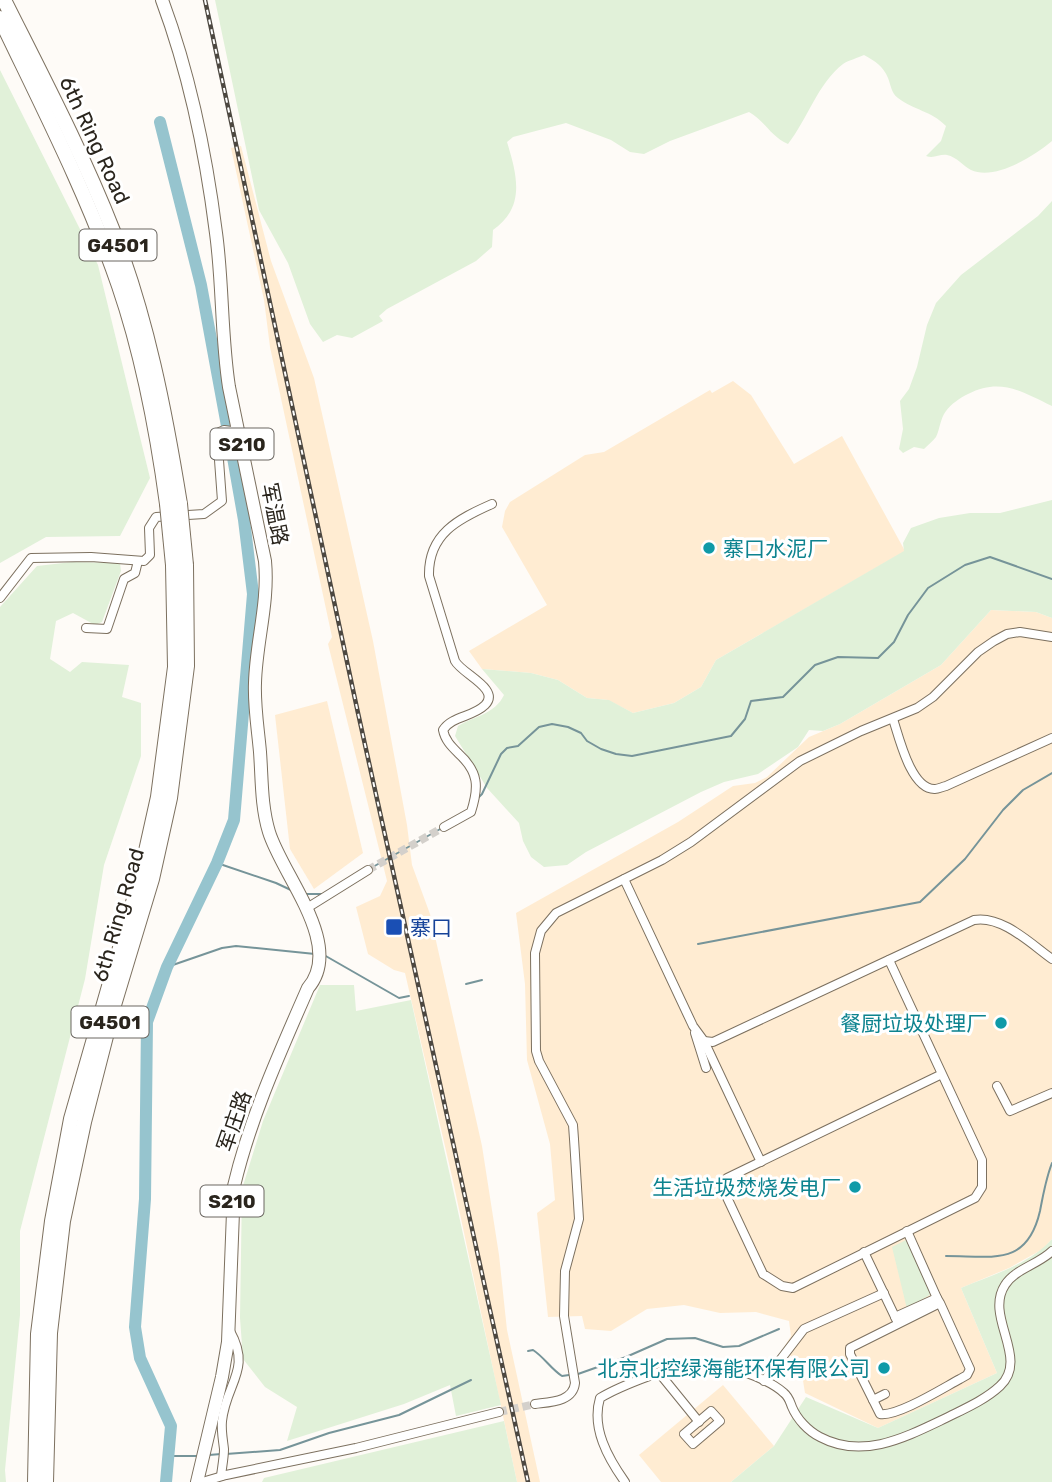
<svg xmlns="http://www.w3.org/2000/svg" width="1052" height="1482" viewBox="0 0 1052 1482" font-family="Rubik,'Noto Sans SC',sans-serif">
<style>
.built{fill:#ffecd2}
.green{fill:#e1f1d9}
.lines{fill:none;stroke-linecap:round;stroke-linejoin:round}
.stream{stroke:#769499;stroke-width:2}
.river{stroke:#96c4ce;stroke-width:12}
.street-tunnel{stroke:#d4d0cb;stroke-width:8;stroke-dasharray:8 4;stroke-linecap:butt}
.street-casing{stroke:#7c705f;stroke-width:10}
.primary-casing{stroke:#7c705f;stroke-width:14}
.highway-casing{stroke:#7c705f;stroke-width:16}
.street{stroke:#fff;stroke-width:8}
.primary{stroke:#fff;stroke-width:12}
.highway{stroke:#fff;stroke-width:14}
.rail-casing{stroke:#4d4841;stroke-width:4.5}
.rail{stroke:#fff;stroke-width:2;stroke-dasharray:5;stroke-linecap:butt}
.highway-bridge-casing{stroke:#7c705f;stroke-width:16;stroke-linecap:butt}
.highway-bridge{stroke:#fff;stroke-width:14}
.culture-dot{fill:#0f9aa8;stroke:#fff;stroke-width:2.5}
.transit-dot{fill:#1a4fb4;stroke:#fff;stroke-width:2.5}
.labels{text-anchor:middle;dominant-baseline:central;stroke-width:6;stroke-linejoin:round;paint-order:stroke}
.shield{fill:#fff;stroke:#6a6661;stroke-width:2}
.shield-label{font-size:19px;font-weight:bold;fill:#2a251d}
.street-label{font-size:21px;fill:#2a251d;stroke:#fff}
.culture-label{font-size:21px;fill:#0d838f;stroke:#fff;text-anchor:end}
.transit-label{font-size:21px;fill:#164399;stroke:#fff;text-anchor:start}
</style>
<rect width="100%" height="100%" fill="#fefbf7"/>
<!-- built -->
<g class="built">
<polygon points="241,146 271,261 314,378 373,641 407,825 412,865 430,914 482,1146 499,1255 507,1330 540,1482 517,1482 453,1181 405,973 394,970 368,954 356,907 380,896 387,881 328,644 332,637 270,347 264,300 231,148"/>
<polygon points="733,381 751,395 794,464 842,436 905,551 716,660 701,687 674,703 633,713 608,700 587,698 558,680 531,673 482,669 469,651 547,605 502,527 505,511 510,502 585,455 604,452 710,390 712,393"/>
<polygon points="991,610 1036,612 1052,618 1052,1239 1043,1249 1009,1268 961,1288 997,1373 878,1428 805,1393 800,1362 782,1350 791,1336 789,1321 756,1312 720,1313 684,1305 647,1309 611,1331 585,1329 582,1316 548,1317 537,1213 555,1200 550,1144 527,1060 525,984 516,913 678,822 733,786 755,783 767,777 809,737 840,724 941,665"/>
<polygon points="327,701 363,853 314,889 290,849 275,715"/>
<polygon points="723,1385 774,1446 731,1482 661,1482 639,1455"/>
</g>
<!-- green -->
<g class="green">
<path d="M215 0H1052V141C1034 156 995 181 971 170 963 166 957 157 947 155 939 154 934 159 926 156L941 141 946 126C930 110 915 111 898 98 891 93 891 85 888 78 883 66 875 61 864 55 858 58 849 60 843 64 818 83 807 120 788 144 771 137 765 121 749 112L670 141 644 154 630 152 611 140 566 123 513 137 507 142C517 175 526 207 493 230L492 247 476 261 387 309 379 316 383 321 352 338 337 335 323 342 310 324 288 263 259 210Z"/>
<polygon points="0,70 98,265 150,478 120,536 46,537 0,563"/>
<path d="M1052 201V406C1022 392 1001 377 968 394 960 398 951 404 946 411 940 419 940 429 936 437 933 441 928 445 924 449L914 447 903 453 899 449 903 429 900 401 909 389 917 367 927 325 936 303 961 275 1038 216Z"/>
<path d="M1052 500V618L1036 612 991 610 941 665 840 724 823 731 809 730 798 747 758 774 724 782 701 792 586 852 567 865 544 867 531 857 523 841 519 823 487 788 455 736 458 726C475 716 495 714 504 695L482 669 531 673 558 680 587 698 609 700 633 713 674 703 701 687 716 660 904 551 903 543 911 528 939 518 970 513H1000Z"/>
<polygon points="72,562 120,563 121,571 102,622 95,625 73,613 56,621 50,659 70,672 82,662 129,665 122,697 141,703 141,756 104,865 85,979 20,1231 20,1315 5,1470 6,1482 0,1482 0,607 37,566"/>
<polygon points="320,985 354,985 356,1011 411,1000 501,1405 456,1416 450,1385 404,1404 287,1441 297,1407 265,1387 243,1359 240,1318 242,1189 263,1121"/>
<polygon points="908,1239 931,1294 907,1309 892,1247"/>
<path d="M1052 1239V1482H731L774 1446 806 1397 878 1428 997 1373 961 1288C992 1275 1030 1264 1052 1239Z"/>
<polygon points="504,1421 517,1482 262,1482 264,1478"/>
</g>
<g class="lines">
<!-- stream -->
<g class="stream">
<polyline points="477,799 482,794 501,754 507,748 518,746 539,727 552,724 568,727 581,733 587,741 601,749 616,754 632,756 731,736 745,719 751,701 783,697 815,665 838,657 878,658 894,642 908,615 928,588 965,565 990,557 1052,579"/>
<polyline points="217,863 276,883 293,891"/>
<polyline points="371,868 442,828"/>
<polyline points="305,894 323,894"/>
<polyline points="698,944 920,902 965,859 1003,810 1023,790 1052,773"/>
<polyline points="324,955 399,998 409,996"/>
<polyline points="167,967 222,948 236,946 315,954"/>
<polyline points="466,984 482,980"/>
<path d="M946 1256C993 1256 1027 1267 1040 1211 1043 1195 1046 1178 1052 1163"/>
<path d="M528 1351 533 1350C544 1357 551 1369 562 1376L569 1375"/>
<polyline points="578,1374 626,1357 667,1339 695,1338 723,1347 739,1346 779,1329"/>
<polyline points="226,1454 280,1450 329,1433 399,1415 471,1380"/>
<polyline points="209,1455 221,1454"/>
<polyline points="169,1456 196,1456"/>
</g>
<!-- river -->
<g class="river">
<polyline points="160,122 201,285 227,426"/>
<polyline points="166,1482 171,1426 140,1358 135,1327 145,1199 147,1022 167,967 217,863 234,820 253,594 244,520 229,435"/>
</g>
<!-- street-tunnel -->
<g class="street-tunnel">
<polyline points="368,870 444,827"/>
<polyline points="499,1412 535,1404"/>
</g>
<!-- street casing -->
<g class="street-casing">
<g id="street">
<polyline points="0,598 31,558 91,557 144,561 150,555 149,528 156,517 204,514 222,501 217,433 224,430 239,432"/>
<polyline points="86,628 107,629 124,579 135,573 138,561"/>
<path d="M893 719C899 737 911 790 935 789 938 789 942 787 946 786L1052 738"/>
<path d="M444 827 471 812C479 787 479 772 458 753 451 746 445 740 443 730 452 716 473 717 485 705 501 689 462 674 455 661L429 576C428 534 458 519 492 504"/>
<path d="M624 879 693 1026 704 1041 713 1042 974 920C1002 915 1031 944 1052 959"/>
<polyline points="307,908 368,870"/>
<polyline points="889,960 982,1160 982,1187 975,1198 793,1288 782,1286 763,1274 723,1189 723,1184 727,1178 942,1074"/>
<polyline points="695,1033 706,1068"/>
<polyline points="704,1041 761,1162"/>
<polyline points="997,1086 1010,1111 1052,1093"/>
<path d="M907 1231 937 1298 940 1303 970 1369 967 1375 960 1379C943 1388 897 1417 880 1414L850 1354V1348L940 1303"/>
<polyline points="864,1252 898,1323"/>
<polyline points="895,1317 937,1298"/>
<polyline points="660,1374 699,1422"/>
<polyline points="764,1381 804,1329 884,1293"/>
<polyline points="873,1400 885,1394"/>
<path d="M535 1404C550 1402 573 1402 575 1383L564 1316 565 1271 579 1219 574 1139 573 1125 539 1061 536 1051 535 953 541 931 556 913 662 860 691 842 800 761 861 731 917 708 933 697 978 652 994 641 1007 634 1020 632 1052 637"/>
<polygon points="711,1411 720,1421 693,1444 684,1434"/>
<path d="M221 1476C222 1467 224 1458 224 1449 223 1440 221 1430 222 1421 226 1383 252 1370 230 1331"/>
<polyline points="202,1482 226,1475 356,1448 499,1412"/>
<path d="M625 1482C608 1458 591 1428 600 1398 620 1386 678 1363 700 1363 722 1362 768 1378 784 1393 789 1397 790 1402 792 1407 797 1419 808 1431 820 1437 863 1460 906 1437 946 1418 964 1409 985 1400 1000 1386 1030 1358 984 1317 1005 1285 1015 1269 1039 1264 1052 1251"/>
</g>
</g>
<!-- primary casing -->
<g class="primary-casing">
<path id="primary" d="M162 0C190 75 206 154 216 233 223 284 221 336 229 387L265 561C269 603 256 642 255 683 254 706 258 729 260 752 262 778 261 806 269 832 282 875 345 945 308 988 280 1052 250 1118 234 1186L228 1342 222 1377 197 1482"/>
</g>
<!-- highway casing -->
<g class="highway-casing">
<g id="highway">
<path d="M4 0C42 76 82 152 113 231 147 318 165 411 180 504"/>
<path d="M0 18C42 106 87 193 119 286 143 356 157 430 167 504"/>
<polyline points="35,1482 38,1334 52,1221 71,1119 140,878 158,797 175,667 173,565"/>
<polyline points="46,1482 50,1333 63,1221 84,1122 114,1005 152,879 170,798 187,666 186,565"/>
</g>
</g>
<!-- street -->
<use href="#street" class="street"/>
<!-- primary -->
<use href="#primary" class="primary"/>
<!-- highway -->
<use href="#highway" class="highway"/>
<!-- rail casing -->
<g class="rail-casing">
<polyline id="rail" points="205,0 358,713 528,1482"/>
</g>
<!-- rail -->
<use href="#rail" class="rail"/>
<!-- highway-bridge casing -->
<g class="highway-bridge-casing">
<g id="highway-bridge">
<polyline points="167,504 173,565"/>
<polyline points="180,504 186,565"/>
</g>
</g>
<!-- highway-bridge -->
<use href="#highway-bridge" class="highway-bridge"/>
</g>
<!-- markers -->
<g class="culture-dot">
<circle cx="709" cy="548" r="7"/>
<circle cx="1001" cy="1023" r="7"/>
<circle cx="855" cy="1187" r="7"/>
<circle cx="884" cy="1368" r="7"/>
</g>
<rect class="transit-dot" x="385" y="918" width="18" height="18" rx="3.5"/>
<g class="labels">
<!-- shield labels -->
<g class="shield">
<rect x="79.5" y="229.5" width="77" height="31" rx="5"/>
<rect x="210.5" y="428.5" width="63" height="31" rx="5"/>
<rect x="71.5" y="1006.5" width="77" height="31" rx="5"/>
<rect x="200.5" y="1185.5" width="63" height="31" rx="5"/>
</g>
<g class="shield-label">
<text x="118" y="245">G4501</text>
<text x="242" y="444">S210</text>
<text x="110" y="1022">G4501</text>
<text x="232" y="1201">S210</text>
</g>
<!-- street labels -->
<g class="street-label">
<text transform="translate(95 140) rotate(65)">6th Ring Road</text>
<text transform="translate(275 514) rotate(79)">军温路</text>
<text transform="translate(118 915) rotate(-74)">6th Ring Road</text>
<text transform="translate(234 1121) rotate(-71)">军庄路</text>
</g>
<!-- culture labels -->
<g class="culture-label">
<text x="723" y="548" text-anchor="start">寨口水泥厂</text>
<text x="987" y="1023">餐厨垃圾处理厂</text>
<text x="841" y="1187">生活垃圾焚烧发电厂</text>
<text x="870" y="1368">北京北控绿海能环保有限公司</text>
</g>
<!-- transit labels -->
<g class="transit-label">
<text x="410" y="927">寨口</text>
</g>
</g>
</svg>
